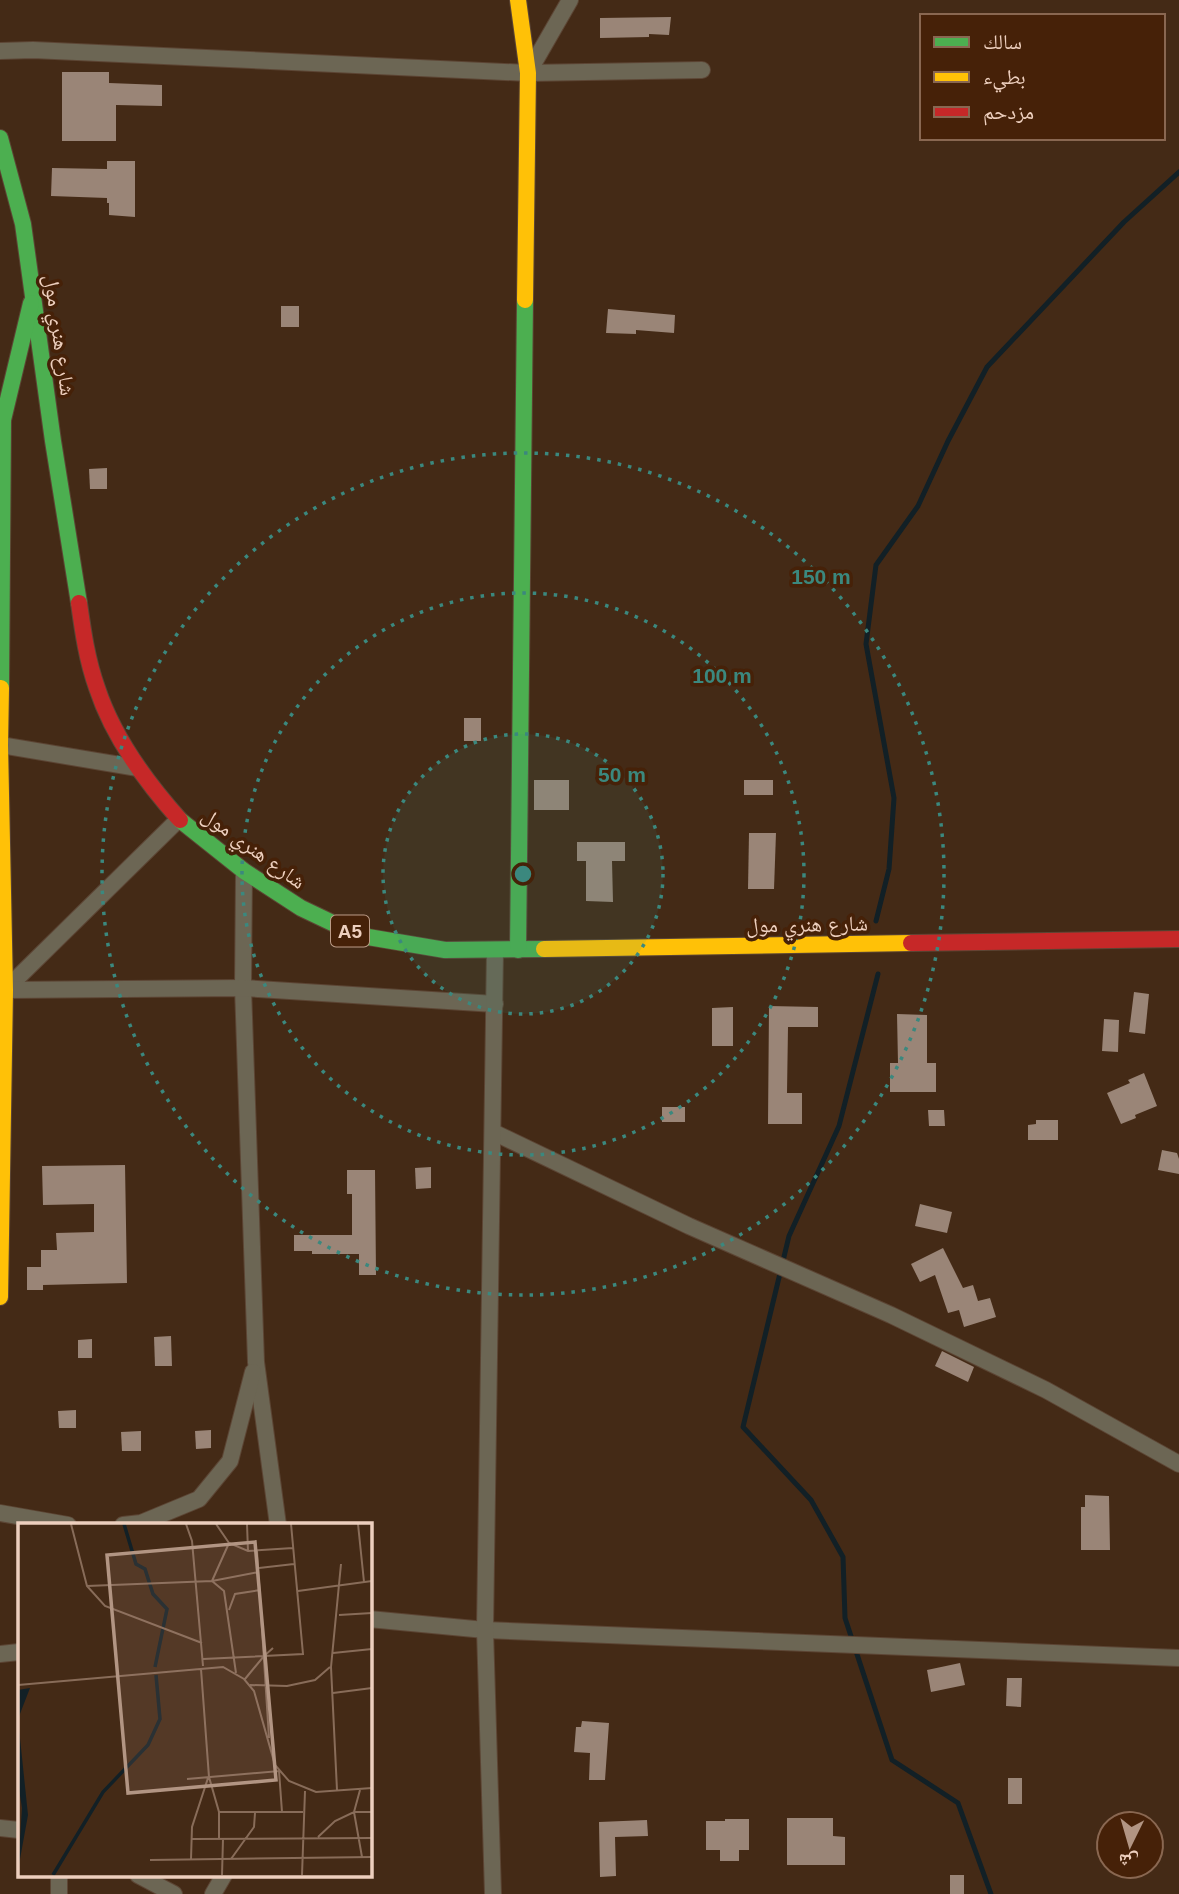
<svg xmlns="http://www.w3.org/2000/svg" width="1179" height="1894" viewBox="0 0 1179 1894" font-family="Arial,'Noto Naskh Arabic',sans-serif">
<style>
.lines{fill:none;stroke-linecap:round;stroke-linejoin:round}
.stream{stroke:#122026;stroke-width:5}
.building{fill:#9a8577}
.street-casing{stroke:#5c4534;stroke-width:18}
.fast-casing{stroke:#5c4534;stroke-width:18}
.slow-casing{stroke:#5c4534;stroke-width:18}
.jam-casing{stroke:#5c4534;stroke-width:18}
.street{stroke:#6c6654;stroke-width:16}
.fast{stroke:#4caf50;stroke-width:16}
.slow{stroke:#ffc107;stroke-width:16}
.jam{stroke:#c62828;stroke-width:16}
.ring{fill:none;stroke:#3b887e;stroke-width:3.5;stroke-dasharray:3.5 7}
.labels{text-anchor:middle;dominant-baseline:central;stroke-width:7;stroke-linejoin:round;paint-order:stroke}
.shield{fill:#462108;stroke:#bb9b87;stroke-width:2}
.shield-label{font-size:19px;font-weight:bold;fill:#edcfbe}
.street-label{font-size:21px;fill:#edcfbe;stroke:#462108}
.inset-river{fill:none;stroke:#122026;stroke-width:3.5}
.inset-road{fill:none;stroke:#886c59;stroke-width:2}
.view{fill:#b29583;fill-opacity:0.15;stroke:#b29583;stroke-width:3.5}
.inset-edge{fill:none;stroke:#edcfbe;stroke-width:3.5}
.centre{fill:#3b887e;stroke:#462108;stroke-width:3.5}
.ring-label{font-size:21px;text-anchor:middle;font-weight:bold;fill:#3b887e;stroke:#462108;stroke-width:7;stroke-linejoin:round;paint-order:stroke}
</style>
<rect width="100%" height="100%" fill="#442a16"/>
<g class="lines">
<!-- stream -->
<g class="stream">
<polyline points="876,921 889,869 894,798 866,644 876,565 918,506 948,441 987,367 1124,222 1179,172"/>
<polyline points="878,974 839,1126 789,1236 743,1427 811,1500 843,1557 845,1618 892,1760 958,1803 991,1894"/>
</g>
</g>
<!-- building -->
<g class="building">
<polygon points="671,17 669,35 649,34 649,37 600,38 600,18"/>
<polygon points="62,72 109,72 109,83 162,85 162,106 116,105 116,141 62,141"/>
<polygon points="107,161 135,161 135,217 109,215 109,203 107,203 107,198 51,196 52,168 107,169"/>
<rect x="281" y="306" width="18" height="21"/>
<polygon points="608,309 675,315 674,333 636,330 636,334 606,333"/>
<polygon points="107,468 107,489 90,489 89,469"/>
<rect x="464" y="718" width="17" height="23"/>
<rect x="534" y="780" width="35" height="30"/>
<rect x="744" y="780" width="29" height="15"/>
<polygon points="749,833 776,833 774,889 748,889"/>
<polygon points="577,842 625,842 625,861 612,861 613,902 586,901 586,861 577,861"/>
<polygon points="1134,992 1149,994 1145,1034 1129,1032"/>
<polygon points="769,1006 818,1007 818,1027 788,1027 787,1093 802,1093 802,1124 768,1124"/>
<polygon points="733,1007 733,1046 712,1046 712,1008"/>
<polygon points="897,1014 927,1015 927,1063 936,1063 936,1092 890,1092 890,1063 898,1063"/>
<polygon points="1104,1019 1119,1020 1118,1052 1102,1051"/>
<polygon points="1144,1073 1157,1106 1135,1115 1136,1118 1121,1124 1107,1093 1130,1083 1128,1080"/>
<rect x="662" y="1107" width="23" height="15"/>
<polygon points="928,1110 944,1110 945,1126 929,1126"/>
<polygon points="1036,1120 1058,1120 1058,1140 1028,1140 1028,1125 1036,1124"/>
<polygon points="1162,1150 1177,1153 1179,1159 1179,1174 1158,1170"/>
<polygon points="125,1165 127,1283 43,1285 43,1290 27,1290 27,1267 41,1267 41,1250 57,1250 56,1233 94,1232 94,1204 43,1205 42,1166"/>
<polygon points="431,1167 431,1188 416,1189 415,1168"/>
<polygon points="347,1170 375,1170 376,1275 359,1275 359,1254 312,1254 312,1251 294,1251 294,1235 352,1235 352,1194 347,1194"/>
<polygon points="920,1204 952,1212 947,1233 915,1226"/>
<polygon points="943,1248 963,1288 973,1285 978,1301 990,1298 996,1317 964,1327 959,1310 948,1313 935,1275 920,1282 911,1264"/>
<polygon points="171,1336 172,1366 155,1366 154,1337"/>
<polygon points="92,1339 92,1358 78,1358 78,1340"/>
<polygon points="942,1351 974,1367 968,1382 935,1366"/>
<polygon points="76,1410 76,1428 59,1428 58,1411"/>
<polygon points="211,1430 211,1448 196,1449 195,1431"/>
<polygon points="141,1431 141,1451 122,1451 121,1432"/>
<polygon points="1085,1495 1109,1496 1110,1550 1081,1550 1081,1507 1085,1507"/>
<polygon points="960,1663 965,1685 931,1692 927,1670"/>
<polygon points="1007,1678 1022,1678 1021,1707 1006,1706"/>
<polygon points="582,1721 609,1723 605,1780 589,1780 590,1753 574,1752 576,1727 581,1727"/>
<rect x="1008" y="1778" width="14" height="26"/>
<polygon points="787,1818 833,1818 833,1836 845,1837 845,1865 787,1865"/>
<polygon points="725,1819 749,1819 749,1850 739,1850 739,1861 720,1861 720,1850 706,1850 706,1821 725,1821"/>
<polygon points="647,1820 648,1836 615,1837 616,1876 600,1877 599,1822"/>
<rect x="950" y="1875" width="14" height="19"/>
</g>
<g class="lines">
<!-- street casing -->
<g class="street-casing">
<g id="street">
<polyline points="0,51 33,50 528,73 702,70"/>
<polyline points="528,73 570,0"/>
<polyline points="0,745 138,768"/>
<polyline points="244,871 243,988 256,1362 278,1525"/>
<polyline points="5,990 179,819"/>
<polyline points="0,993 5,990 243,988 495,1004"/>
<polyline points="493,1132 689,1226 891,1315 1046,1390 1179,1464"/>
<polyline points="0,1513 68,1525"/>
<polyline points="123,1525 141,1523 199,1499 230,1461 253,1372"/>
<polyline points="369,1619 485,1630 1179,1658"/>
<polyline points="0,1654 19,1652"/>
<polyline points="0,1828 19,1830"/>
<polyline points="138,1875 174,1894"/>
<polyline points="59,1894 59,1875"/>
<polyline points="213,1894 224,1875"/>
<polyline points="493,1894 485,1630 495,950"/>
</g>
</g>
<!-- fast casing -->
<g class="fast-casing">
<g id="fast">
<polyline points="0,138 23,224 53,441 79,603"/>
<polyline points="1,688 3,420 31,303"/>
<polyline points="180,820 244,871 301,908 343,928 368,937 445,950 544,949"/>
<polyline points="518,950 525,300"/>
</g>
</g>
<!-- slow casing -->
<g class="slow-casing">
<g id="slow">
<polyline points="518,0 528,73 525,300"/>
<polyline points="544,949 911,943"/>
<polyline points="0,1297 5,990 0,745 1,688"/>
</g>
</g>
<!-- jam casing -->
<g class="jam-casing">
<g id="jam">
<path d="M79 603C83 632 87 660 97 688 113 737 146 782 180 820"/>
<polyline points="911,943 1179,939"/>
</g>
</g>
<!-- street -->
<use href="#street" class="street"/>
<!-- fast -->
<use href="#fast" class="fast"/>
<!-- slow -->
<use href="#slow" class="slow"/>
<!-- jam -->
<use href="#jam" class="jam"/>
</g>
<!-- distance rings -->
<circle cx="523" cy="874" r="140" fill="#3b887e" fill-opacity=".12"/>
<g class="ring">
<circle cx="523" cy="874" r="140"/>
<circle cx="523" cy="874" r="281"/>
<circle cx="523" cy="874" r="421"/>
</g>
<g class="labels">
<!-- shield labels -->
<rect class="shield" x="331" y="915.5" width="38" height="31" rx="5"/>
<g class="shield-label">
<text x="350" y="931">A5</text>
</g>
<!-- street labels -->
<g class="street-label">
<text transform="translate(60 335) rotate(82)">شارع هنري مول</text>
<text transform="translate(254 848) rotate(36)">شارع هنري مول</text>
<text transform="translate(807 924) rotate(-1)">شارع هنري مول</text>
</g>
</g>
<!-- overview -->
<g transform="translate(18 1523)">
<rect width="354" height="354" fill="#442a16"/>
<path d="M12 165 0 196 10 292 0 347 4 285 0 260V167Z" fill="#122026"/>
<path class="inset-river" d="M106 1 118 41 127 46 135 71 149 86 137 144M35 352 85 269 130 222 142 196 138 152"/>
<path class="inset-road" d="M53 1 69 63 87 83 184 120M168 1 174 18 185 143M198 1 211 20 230 28 275 25M229 1 230 28M340 1 346 59M239 28 251 215M241 45 276 41M194 58 206 68 218 150M194 58 211 20M69 63 194 58 241 49M280 68 354 58M211 87 217 71 242 67M321 92 354 90M315 130 354 126M185 136 246 133 255 125M183 146 191 254 201 289V316M227 156 246 133 285 131 273 1M0 162 205 144 226 156 236 168 257 242 271 258 298 269 354 265M232 162 269 163 297 157 312 144M315 170 354 165M169 256 261 248 264 289M319 267 313 144 323 41M342 267 336 289 344 334M201 289H285M300 314 317 298 336 289H354M174 316 354 315M173 336 174 304 190 255M213 336 236 304 237 290M132 337 354 334M204 352 205 316M284 352 287 268"/>
<path class="view" d="M237 19 258 257 110 270 89 32Z"/>
<rect width="354" height="354" class="inset-edge"/>
</g>
<circle cx="523" cy="874" r="10" class="centre"/>
<g class="ring-label">
<text x="821" y="584">150 m</text>
<text x="722" y="683">100 m</text>
<text x="622" y="782">50 m</text>
</g>
<!-- legend -->
<rect x="920" y="14" width="245" height="126" fill="#462108" stroke="#896751" stroke-width="2"/>
<rect x="934" y="37" width="35" height="10" fill="#4caf50" stroke="#896751" stroke-width="2"/>
<text x="983" y="49" font-size="21" fill="#edcfbe">سالك</text>
<rect x="934" y="72" width="35" height="10" fill="#ffc107" stroke="#896751" stroke-width="2"/>
<text x="983" y="84" font-size="21" fill="#edcfbe">بطيء</text>
<rect x="934" y="107" width="35" height="10" fill="#c62828" stroke="#896751" stroke-width="2"/>
<text x="983" y="119" font-size="21" fill="#edcfbe">مزدحم</text>
<!-- north arrow -->
<g transform="translate(1130 1845) rotate(185)"><circle r="33" fill="#462108" stroke="#896751" stroke-width="2"/>
<path d="M0-5L12 26L0 18L-12 26Z" fill="#b29583"/>
<text y="-10" font-size="19" font-weight="bold" text-anchor="middle" fill="#edcfbe">ش</text>
</g>
</svg>
